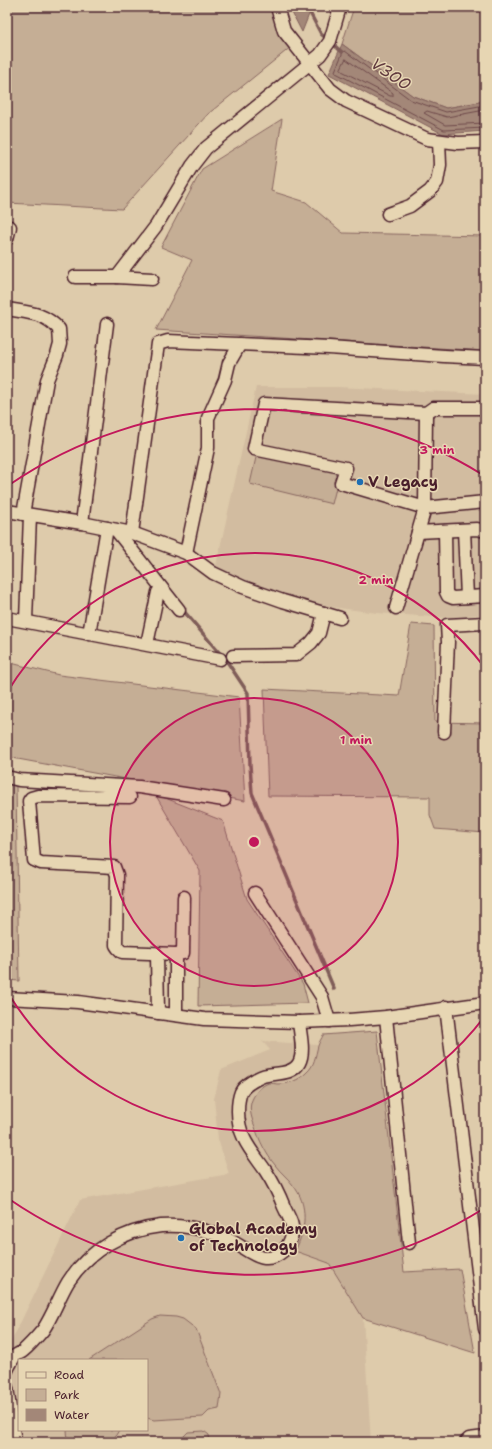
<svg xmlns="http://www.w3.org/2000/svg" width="492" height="1449" viewBox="0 0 492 1449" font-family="'Shantell Sans',sans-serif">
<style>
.built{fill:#d2bca0;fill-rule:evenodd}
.green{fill:#c5ae95;stroke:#886660}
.water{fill:#a38778;stroke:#7f5d59}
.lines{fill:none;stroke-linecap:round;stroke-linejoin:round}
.shore{stroke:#6e494a;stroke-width:1}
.stream{stroke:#7f5d59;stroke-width:3.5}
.minor-casing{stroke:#4a1f2b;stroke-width:15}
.minor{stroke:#e7d6b3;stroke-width:12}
.ring{fill:none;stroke:#c2185b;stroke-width:2}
.poi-dot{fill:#1f6fb2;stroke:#e7d6b3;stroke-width:1.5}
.labels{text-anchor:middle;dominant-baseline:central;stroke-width:3;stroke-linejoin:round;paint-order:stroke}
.poi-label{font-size:15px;font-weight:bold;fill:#4a1f2b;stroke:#e7d6b3;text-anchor:start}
.water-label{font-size:16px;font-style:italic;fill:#60393e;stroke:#e7d6b3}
.centre{fill:#c2185b;stroke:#e7d6b3;stroke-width:2}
.ring-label{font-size:12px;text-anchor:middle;font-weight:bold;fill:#c2185b;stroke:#e7d6b3;stroke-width:3;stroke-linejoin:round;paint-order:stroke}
</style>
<rect width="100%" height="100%" fill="#decbab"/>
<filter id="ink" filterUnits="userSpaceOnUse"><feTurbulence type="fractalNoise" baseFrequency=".025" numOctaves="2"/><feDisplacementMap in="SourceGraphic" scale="8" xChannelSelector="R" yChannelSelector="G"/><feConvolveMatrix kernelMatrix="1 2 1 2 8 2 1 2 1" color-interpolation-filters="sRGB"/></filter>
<g filter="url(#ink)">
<!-- built -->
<g class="built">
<polygon points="256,387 337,387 485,394 485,614 448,618 377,613 286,601 215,570"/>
<path d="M262 1041 318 1045 315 1060 306 1073 293 1082 286 1084 269 1083 251 1104V1111L255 1130 266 1151 273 1163 293 1184 301 1199 305 1215 303 1233 295 1251 329 1263 363 1318 371 1442H7V1344H10L80 1200 229 1174 218 1139 214 1099 221 1070 270 1050ZM19 1360H147V1430H19Z"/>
</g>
<!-- green -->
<g class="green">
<polygon points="7,7 273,7 291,47 208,114 122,209 7,203"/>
<polygon points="354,7 485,7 485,101 446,108 413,96 342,44"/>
<polygon points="282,119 271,191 306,202 343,233 485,236 485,351 156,330 192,260 161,247 202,169"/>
<polygon points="257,453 340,472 332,504 250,484"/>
<polygon points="411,624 434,626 435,722 485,723 485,833 435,829 430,815 430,797 268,796 264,689 399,696"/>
<polygon points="7,662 59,675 239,697 245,801 7,757"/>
<polygon points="7,784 16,785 19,981 7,980"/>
<polygon points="155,794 223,821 247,899 303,984 308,1003 198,1006 200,871"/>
<path d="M377 1031 404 1272 460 1269 475 1353 363 1318 329 1263 295 1251C306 1230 309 1205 293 1185 288 1178 280 1172 275 1165 266 1154 259 1140 255 1127 252 1119 249 1111 251 1103 253 1095 261 1085 269 1083 272 1083 276 1084 278 1084 289 1084 299 1080 306 1073 315 1065 315 1057 318 1046 319 1042 322 1038 323 1035Z"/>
<polygon points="160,1316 176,1317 183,1319 196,1329 221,1394 219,1409 209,1411 203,1417 154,1420 147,1418 147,1360 89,1360 152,1319"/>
<polygon points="67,1430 119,1430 112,1442 68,1442"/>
<polygon points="204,1431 209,1435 210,1442 182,1442 184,1436 188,1432"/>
</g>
<!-- water -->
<g class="water">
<polygon points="289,7 312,7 302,32"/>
<polygon points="342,44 413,96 446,108 485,101 485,131 443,134 329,74"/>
</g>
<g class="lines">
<!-- shore -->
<g class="shore">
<polygon points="346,59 393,93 393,96 390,96 342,71 341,69"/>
<polyline points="485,105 446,112 411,100 345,51 343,52 335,71 336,73 444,130 485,128"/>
<polyline points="485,110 447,117 427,111 424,113 445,125 485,123"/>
</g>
<!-- stream -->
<g class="stream">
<polyline points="307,7 321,34 342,52"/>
<polyline points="182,609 228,663 248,693 250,765 252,793 334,989"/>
</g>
<!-- minor casing -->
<g class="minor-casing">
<g id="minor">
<polyline points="277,7 284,31 330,89 346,101 427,139 458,143 485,142"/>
<polyline points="388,214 410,206 430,191 437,182 440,165 439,141"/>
<polyline points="7,239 10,227"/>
<polyline points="75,277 117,277 156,226 192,166 206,148 320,55 330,41 340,7"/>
<polyline points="117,277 152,279"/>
<path d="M7 309C29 313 43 312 59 329L60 344 57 355 47 380 23 514"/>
<polyline points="485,408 433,408 426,413 425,508 485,502"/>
<polyline points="7,511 82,523 132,533 186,553 213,573 243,587 283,601 340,618"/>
<polyline points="82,523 107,324"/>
<polyline points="116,530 179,610"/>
<polyline points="464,530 467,597"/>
<polyline points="445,531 446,592 448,596 453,598 485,596"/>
<polyline points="418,532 477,529 485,531"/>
<polyline points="132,533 158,344 168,341 329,348 444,356 485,358"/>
<polyline points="186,553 208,448 208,418 225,380 229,363 240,344"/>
<polyline points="396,608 425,508 341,483 346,468 254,449 264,404 426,413"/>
<polyline points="7,618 220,659"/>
<polyline points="26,620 30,516"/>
<polyline points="89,634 107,528"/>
<polyline points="147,644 158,592"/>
<polyline points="233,656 296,655 311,643 319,633 324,613"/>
<polyline points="444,732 448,642 447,625 485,623"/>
<polyline points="7,777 19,780 139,787 224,800"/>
<polyline points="130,797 38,796 31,798 29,801 34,860 41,863 114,867 117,875 116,945 118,948 122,952 176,954 183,953 184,897"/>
<polyline points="255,893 322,997 329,1021"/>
<polyline points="157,954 158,1013"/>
<polyline points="176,954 176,1015"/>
<polyline points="7,998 78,1002 204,1019 299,1022 349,1020 386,1017 485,1003"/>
<polyline points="446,1007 485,1329"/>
<polyline points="386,1017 409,1243"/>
<path d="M7 1370C9 1366 12 1360 15 1356 17 1354 21 1353 23 1351 30 1345 37 1337 43 1330 53 1315 59 1297 68 1282 89 1250 124 1230 161 1226 177 1225 194 1227 209 1232 218 1234 226 1238 235 1243 251 1252 265 1267 283 1251 288 1246 291 1240 292 1234 294 1224 288 1216 284 1207 279 1194 273 1182 265 1170 251 1150 238 1137 238 1111 238 1105 239 1097 241 1092 244 1085 260 1076 267 1075 278 1073 293 1074 299 1063 305 1052 300 1034 299 1022"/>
<polyline points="7,1388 15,1442"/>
<polyline points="466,1442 469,1439 485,1437"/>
</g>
</g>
<!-- minor -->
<use href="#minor" class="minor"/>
</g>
</g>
<!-- distance rings -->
<circle cx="254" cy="842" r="144" fill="#c2185b" fill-opacity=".12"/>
<g class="ring">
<circle cx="254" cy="842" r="144"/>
<path d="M485 1016A289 289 0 0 1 8 993M8 691A289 289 0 0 1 485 668"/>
<path d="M483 1209A433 433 0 0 1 9 1199M9 485A433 433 0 0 1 483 475"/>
</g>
<!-- markers -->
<g class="poi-dot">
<circle cx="360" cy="482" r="4"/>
<circle cx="181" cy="1238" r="4"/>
</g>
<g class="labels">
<!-- poi labels -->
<g class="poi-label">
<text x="368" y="482">V Legacy</text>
<text x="189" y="1229">Global Academy<tspan x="189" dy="17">of Technology</tspan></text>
</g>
<!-- water labels -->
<g class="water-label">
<text transform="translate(391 74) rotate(34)">V300</text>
</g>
</g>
<circle cx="254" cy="842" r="6" class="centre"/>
<g class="ring-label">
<text x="437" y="454">3 min</text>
<text x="376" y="584">2 min</text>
<text x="356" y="744">1 min</text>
</g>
<!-- margin -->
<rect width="492" height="1449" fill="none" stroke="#e7d6b3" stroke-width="24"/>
<rect x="12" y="12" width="468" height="1425" fill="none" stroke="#4a1f2b" stroke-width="1.5" filter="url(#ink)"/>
<!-- legend -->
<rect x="18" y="1359" width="130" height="72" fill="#e7d6b3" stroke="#a88d7d"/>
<rect x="26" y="1372" width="20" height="6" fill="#e7d6b3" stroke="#a88d7d"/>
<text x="54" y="1379" font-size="12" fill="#4a1f2b">Road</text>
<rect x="26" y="1389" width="20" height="12" fill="#c5ae95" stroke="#a88d7d"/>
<text x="54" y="1399" font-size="12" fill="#4a1f2b">Park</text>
<rect x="26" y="1409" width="20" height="12" fill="#a38778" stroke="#a88d7d"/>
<text x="54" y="1419" font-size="12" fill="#4a1f2b">Water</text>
</svg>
